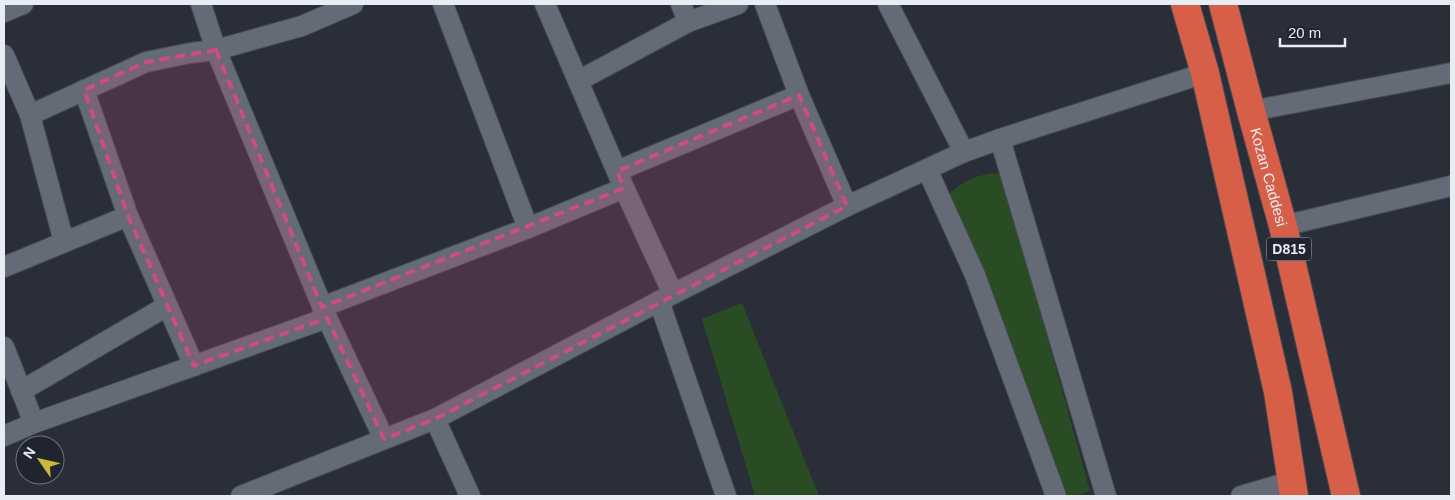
<svg xmlns="http://www.w3.org/2000/svg" width="1455" height="500" viewBox="0 0 1455 500" font-family="Helvetica,sans-serif">
<style>
.green{fill:#2a4c24}
.lines{fill:none;stroke-linecap:round;stroke-linejoin:round}
.street-casing{stroke:#454953;stroke-width:22}
.highway-casing{stroke:#454953;stroke-width:30}
.street{stroke:#646a76;stroke-width:20}
.highway{stroke:#d75f48;stroke-width:28}
.marked{fill:#cc4d81;fill-opacity:0.2;stroke:#cc4d81;stroke-width:4;stroke-dasharray:10 6;stroke-linejoin:round}
.labels{text-anchor:middle;dominant-baseline:central;stroke-width:5;stroke-linejoin:round;paint-order:stroke}
.shield{fill:#1f242e;stroke:#acb0b8;stroke-width:1}
.shield-label{font-size:14px;font-weight:bold;fill:#e8ecf3}
.street-label{font-size:15px;fill:#e8ecf3;stroke:#1f242e}
</style>
<rect width="100%" height="100%" fill="#292e39"/>
<!-- green -->
<g class="green">
<path d="M998 173 1003 177 1090 491 1077 496H1066L950 194C962 180 979 174 998 173Z"/>
<polygon points="742,303 819,496 755,496 702,319"/>
</g>
<g class="lines">
<!-- street casing -->
<g class="street-casing">
<g id="street">
<polyline points="201,4 216,50 327,318 384,439"/>
<polyline points="443,4 528,228"/>
<polyline points="545,4 624,188 673,294"/>
<polyline points="681,4 688,22"/>
<polyline points="765,4 799,95 847,206"/>
<polyline points="888,4 964,152"/>
<polyline points="4,12 23,4"/>
<polyline points="4,55 30,115 64,242"/>
<polyline points="578,81 688,22 738,4"/>
<polyline points="84,90 128,216 194,366"/>
<polyline points="1251,111 1451,73"/>
<polyline points="30,115 146,62 190,53 216,50 302,26 353,4"/>
<polyline points="1000,139 1106,496"/>
<polyline points="927,169 975,275 1056,496"/>
<polyline points="617,171 799,95"/>
<polyline points="1283,226 1451,186"/>
<polyline points="4,267 128,216"/>
<polyline points="659,301 726,496"/>
<polyline points="322,307 528,228 624,188"/>
<polyline points="4,347 34,423"/>
<polyline points="21,391 167,306"/>
<polyline points="435,419 470,496"/>
<polyline points="4,436 34,423 327,318"/>
<polyline points="241,496 435,419 673,294 847,206 964,152 1000,139 1205,73"/>
<polyline points="1241,496 1292,481"/>
</g>
</g>
<!-- highway casing -->
<g class="highway-casing">
<g id="highway">
<polyline points="1185,4 1205,73 1278,392 1294,496"/>
<path id="s1" d="M1223 4 1251 111 1283 226 1346 496"/>
</g>
</g>
<!-- street -->
<use href="#street" class="street"/>
<!-- highway -->
<use href="#highway" class="highway"/>
</g>
<!-- marked area -->
<path class="marked" d="M216 50 322 307 624 188 617 171 799 95 847 206 435 419 384 439 327 318 194 366 128 216 84 90 146 62Z"/>
<g class="labels">
<!-- shield labels -->
<rect class="shield" x="1266.5" y="237.5" width="45" height="23" rx="4"/>
<g class="shield-label">
<text x="1289" y="249">D815</text>
</g>
<!-- street labels -->
<g class="street-label">
<text stroke="none"><textPath href="#s1" startOffset="179">Kozan Caddesi</textPath></text>
</g>
</g>
<!-- border -->
<rect width="1455" height="500" fill="none" stroke="#e8ecf3" stroke-width="10"/>
<!-- north arrow -->
<g transform="translate(40 460) rotate(304)"><circle r="24" fill="#1f242e" stroke="#6f747d"/>
<path d="M0-4L9 19L0 12L-9 19Z" fill="#ccb939"/>
<text y="-8" font-size="14" font-weight="bold" text-anchor="middle" fill="#e8ecf3">N</text>
</g>
<!-- scale -->
<path d="M1280 38v8h65v-8" fill="none" stroke="#e8ecf3" stroke-width="2.5"/>
<text x="1288" y="38" font-size="15" fill="#e8ecf3" stroke="#1f242e" stroke-width="4" paint-order="stroke">20 m</text>
</svg>
